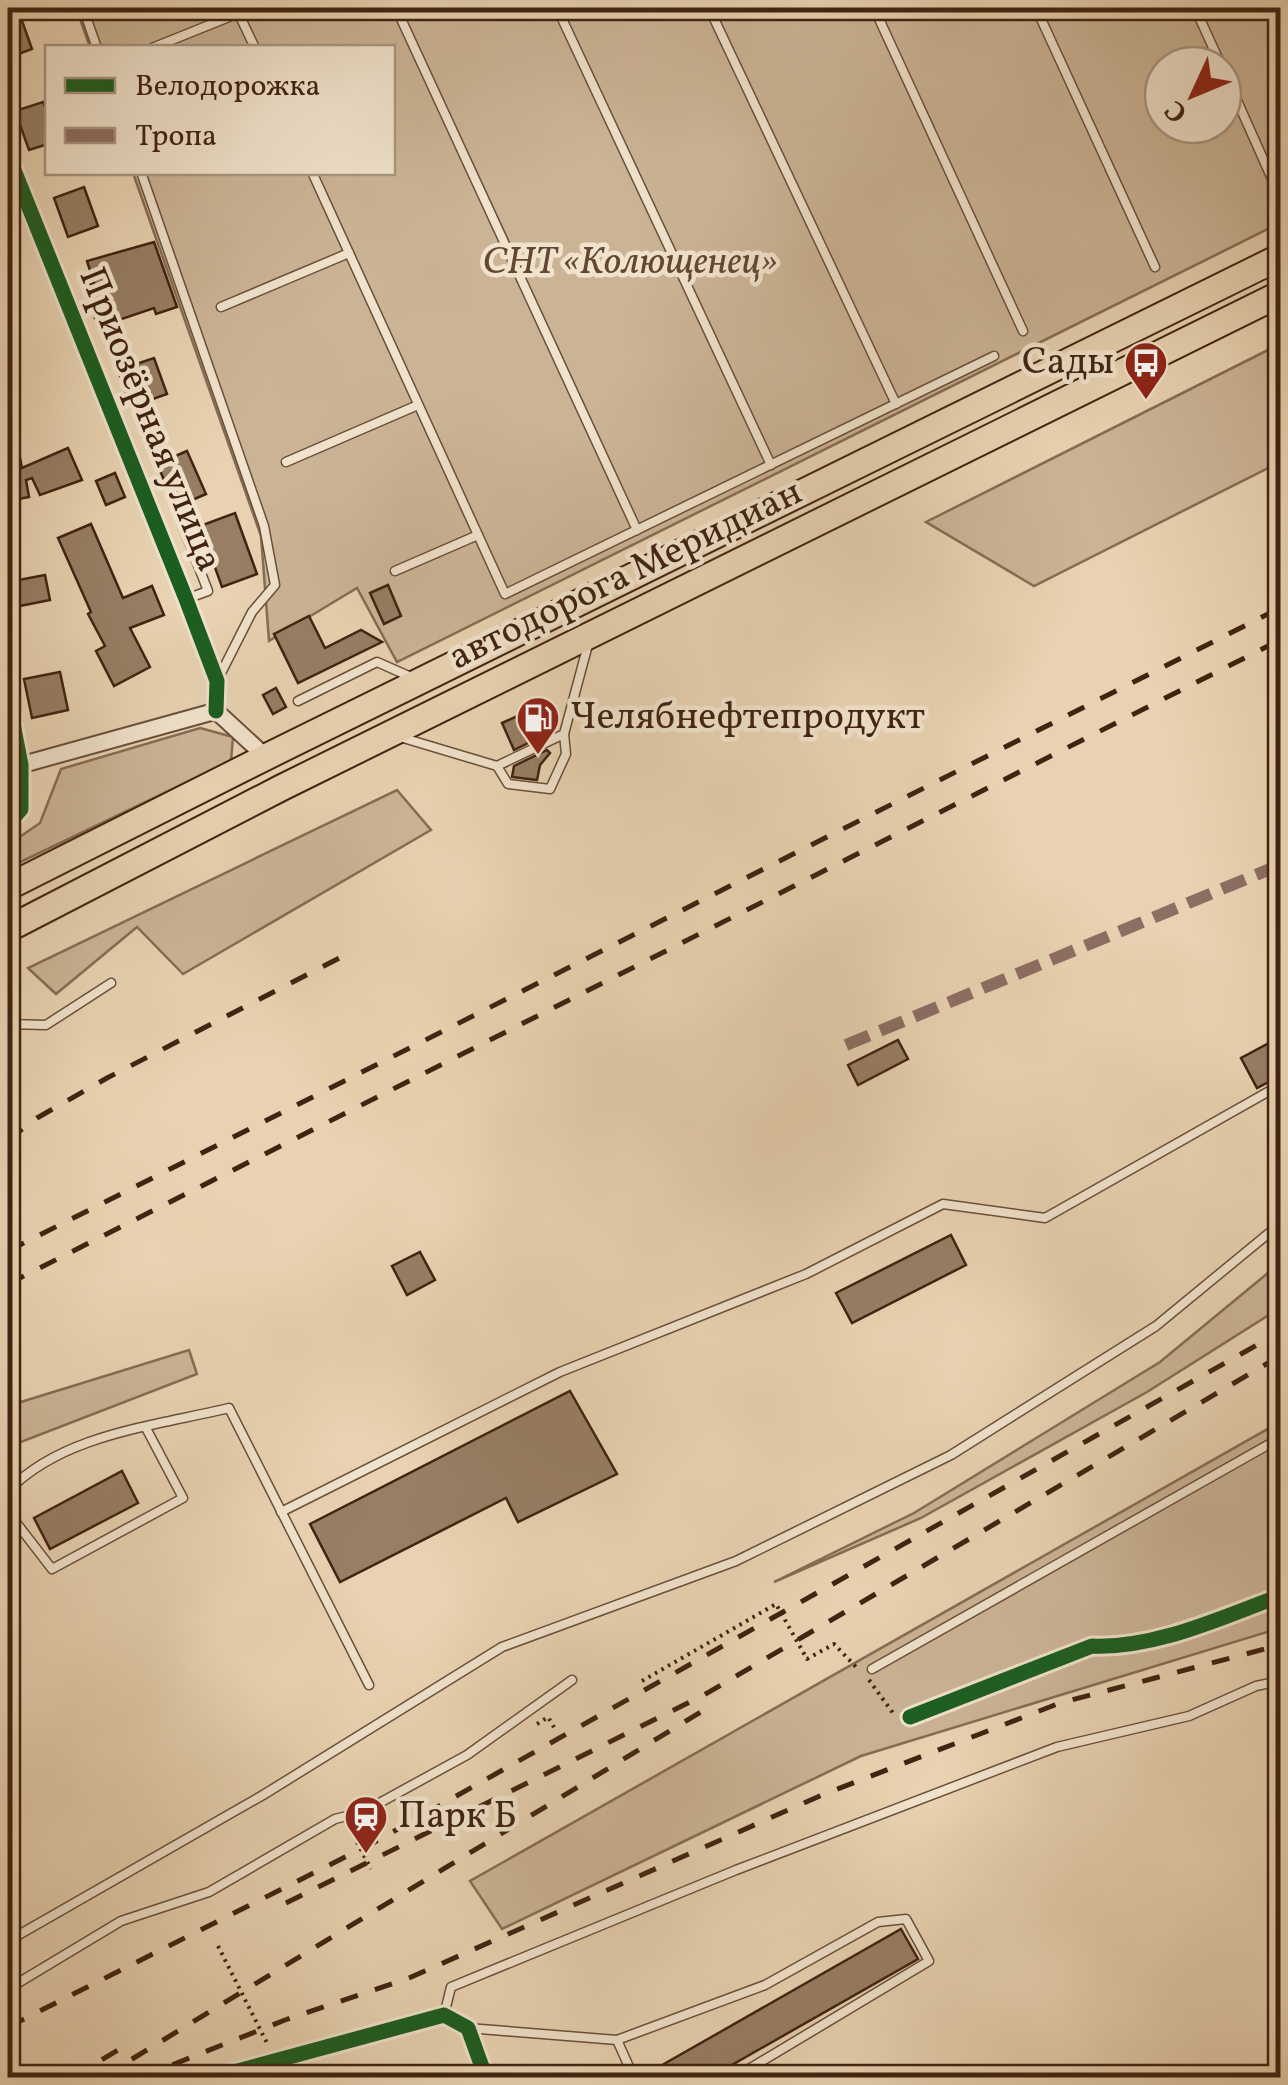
<svg xmlns="http://www.w3.org/2000/svg" width="1288" height="2085" viewBox="0 0 1288 2085" font-family="Vollkorn,serif">
<style>
.green{fill:#cbb496;stroke:#866c54;stroke-width:2.5;fill-rule:evenodd}
.building{fill:#977e64;stroke:#402311;stroke-width:2.5}
.lines{fill:none;stroke-linecap:round;stroke-linejoin:round}
.service-casing{stroke:#6a4f39;stroke-width:11}
.minor-casing{stroke:#6a4f39;stroke-width:19}
.primary-casing{stroke:#402311;stroke-width:29}
.path{stroke:#402311;stroke-width:4;stroke-dasharray:2.5 5;stroke-linecap:butt}
.service{stroke:#f0e2cc;stroke-width:8}
.minor{stroke:#f0e2cc;stroke-width:15}
.primary{stroke:#e8d2b1;stroke-width:25}
.rail{stroke:#402311;stroke-width:5;stroke-dasharray:18 18;stroke-linecap:butt}
.quiet{stroke:#8d6e63;stroke-width:12;stroke-dasharray:25 12;stroke-linecap:butt}
.cycleway-casing{stroke:#f0e2cc;stroke-width:21}
.cycleway{stroke:#1b5e20;stroke-width:15}
.labels{text-anchor:middle;dominant-baseline:central;stroke-width:9;stroke-linejoin:round;paint-order:stroke}
.park-label{font-size:38px;font-style:italic;fill:#634732;stroke:#f0e2cc}
.poi-label{font-size:38px;fill:#402311;stroke:#f0e2cc;text-anchor:start}
.street-label{font-size:38px;fill:#402311;stroke:#f0e2cc}
</style>
<rect width="100%" height="100%" fill="#e8d2b1"/>
<filter id="stains"><feTurbulence type="fractalNoise" baseFrequency=".002" numOctaves="4"/><feColorMatrix values="0 0 0 0 .2 0 0 0 0 .09 0 0 0 0 .02 0 0 0 .5 -.17"/></filter>
<radialGradient id="worn" r=".72"><stop offset=".6" stop-color="#630" stop-opacity="0"/><stop offset="1" stop-color="#630" stop-opacity=".3"/></radialGradient>
<!-- green -->
<g class="green">
<path d="M76 8H1280V223L397 662 357 588 269 641 261 536 133 173 392 172V48L90 47ZM1163 65H1223V125H1163Z"/>
<polygon points="1280,344 1280,462 1034,586 926,522"/>
<polygon points="200,728 233,737 231,761 8,868 8,845 40,823 61,769"/>
<polygon points="397,790 431,830 183,974 137,927 56,994 28,968"/>
<polygon points="1280,1263 1280,1308 1147,1392 921,1518 774,1582 914,1513 1160,1362"/>
<polygon points="189,1350 197,1374 8,1447 8,1406"/>
<polygon points="1280,1422 1280,1628 861,1756 502,1929 470,1881"/>
</g>
<!-- building -->
<g class="building">
<polygon points="21,18 32,49 8,58 8,22"/>
<polygon points="43,102 48,115 48,144 29,150 15,111"/>
<polygon points="84,187 98,226 68,237 54,198"/>
<polygon points="154,242 177,307 156,314 154,308 98,327 84,286 94,283 87,261"/>
<polygon points="154,358 167,394 131,407 118,370"/>
<polygon points="68,448 82,480 40,495 32,478 26,480 29,497 8,501 8,460 20,458 22,468"/>
<polygon points="187,451 206,494 176,507 157,464"/>
<polygon points="115,473 125,497 106,505 96,481"/>
<polygon points="235,513 257,574 222,587 200,526"/>
<polygon points="91,524 123,598 152,586 164,615 130,628 150,667 114,686 96,651 105,646 88,614 91,612 58,538"/>
<polygon points="45,575 50,600 10,608 8,582"/>
<polygon points="388,585 401,616 384,624 370,593"/>
<polygon points="309,616 325,648 361,630 382,642 298,683 274,634"/>
<polygon points="60,672 68,710 32,718 24,679"/>
<polygon points="276,688 286,707 273,714 263,695"/>
<polygon points="524,713 536,739 514,750 502,723"/>
<polygon points="547,750 550,753 540,765 537,780 512,777 514,766"/>
<polygon points="1280,1037 1280,1076 1257,1088 1241,1058"/>
<polygon points="898,1040 908,1059 858,1085 848,1065"/>
<polygon points="951,1235 966,1265 852,1323 836,1293"/>
<polygon points="420,1252 435,1280 407,1295 392,1266"/>
<polygon points="570,1391 617,1474 518,1522 506,1498 340,1582 310,1524"/>
<polygon points="122,1471 138,1503 50,1549 34,1518"/>
<polygon points="901,1929 918,1959 709,2078 672,2078 664,2064"/>
</g>
<g class="lines">
<!-- service casing -->
<g class="service-casing">
<g id="service">
<polyline points="83,8 97,48"/>
<polyline points="236,8 255,48"/>
<polyline points="396,8 637,530"/>
<polyline points="557,8 771,465"/>
<polyline points="709,8 896,404"/>
<polyline points="874,8 1023,331"/>
<polyline points="1036,8 1155,267"/>
<polyline points="1195,8 1221,65"/>
<polyline points="152,48 239,13"/>
<polyline points="1223,69 1280,197"/>
<polyline points="141,172 264,526 275,585 252,612 217,681"/>
<polyline points="312,172 505,594 994,356"/>
<polyline points="221,307 349,253"/>
<polyline points="286,462 418,405"/>
<polyline points="182,524 208,591 186,599"/>
<polyline points="395,571 478,535"/>
<polyline points="298,701 377,662 411,677"/>
<polyline points="400,737 497,766 564,734 589,641"/>
<polyline points="497,766 508,784 550,789 566,754 564,734"/>
<polyline points="8,1024 46,1025 111,983"/>
<path d="M8 1491C63 1434 155 1426 229 1408L369 1685"/>
<polyline points="8,1512 52,1569 183,1498 146,1428"/>
<polyline points="281,1512 560,1372 806,1274 943,1204 1045,1218 1280,1085"/>
<polyline points="872,1669 1280,1438"/>
<polyline points="8,1941 263,1795 502,1647 736,1561 951,1455 1156,1326 1280,1224"/>
<polyline points="8,1989 121,1921 209,1892 335,1819 363,1812 467,1755 572,1680"/>
<polyline points="444,2015 451,1987 736,1870 1057,1747 1189,1716 1256,1686 1280,1681"/>
<polyline points="468,2028 617,2040 765,1985 878,1922 906,1919 929,1961 734,2078"/>
<polyline points="617,2040 634,2078"/>
</g>
</g>
<!-- minor casing -->
<g class="minor-casing">
<g id="minor">
<polyline points="8,155 186,599 217,681 216,711"/>
<polyline points="8,698 21,765 21,809 8,824"/>
<polyline points="21,765 216,711 266,757"/>
<path d="M910 1717 1092 1646C1155 1649 1222 1617 1280 1596"/>
<polyline points="212,2078 444,2015 468,2028 486,2078"/>
</g>
</g>
<!-- primary casing -->
<g class="primary-casing">
<g id="primary">
<polyline points="8,887 266,757 1280,257"/>
<polyline points="8,929 281,788 1280,294"/>
</g>
</g>
<!-- path -->
<g class="path">
<polyline points="869,1680 893,1713"/>
<polyline points="642,1681 776,1604 807,1659 834,1644 859,1670"/>
<polyline points="537,1724 548,1717 555,1729"/>
<polyline points="357,1842 371,1869"/>
<polyline points="218,1946 268,2045"/>
</g>
<!-- service -->
<use href="#service" class="service"/>
<!-- minor -->
<use href="#minor" class="minor"/>
<!-- primary -->
<use href="#primary" class="primary"/>
<!-- rail -->
<g class="rail">
<polyline points="8,1140 37,1118 107,1078 349,953"/>
<polyline points="8,1251 1280,608"/>
<polyline points="8,1284 1280,640"/>
<polyline points="286,1903 704,1695 1280,1356"/>
<polyline points="8,2027 373,1843 1280,1332"/>
<polyline points="71,2078 118,2050"/>
<polyline points="101,2078 704,1710"/>
<polyline points="139,2078 285,2020 409,1978 822,1795 1060,1703 1280,1645"/>
</g>
<!-- quiet -->
<polyline class="quiet" points="846,1045 1280,865"/>
<!-- cycleway casing -->
<g class="cycleway-casing">
<g id="cycleway">
<polyline points="8,155 186,599 217,681 216,711"/>
<polyline points="8,698 21,765 21,809 8,824"/>
<path d="M910 1717 1092 1646C1155 1649 1222 1617 1280 1596"/>
<polyline points="212,2078 444,2015 468,2028 486,2078"/>
</g>
</g>
<!-- cycleway -->
<use href="#cycleway" class="cycleway"/>
</g>
<!-- icons -->
<defs>
<g id="bus-pin" transform="scale(2.25)"><path d="M0 17L-7.5 6A9.5 9.5 0 1 1 7.5 6Z" fill="#8f2418" stroke="#f0e2cc"/><path d="M-5-6H5V4H4V6H2V4H-2V6H-4V4H-5ZM-3.5-4V0h7V-4ZM-3.5 1.2v1.5H-2V1.2ZM2 1.2v1.5H3.5V1.2Z" fill="#fff"/></g>
<g id="fuel-pin" transform="scale(2.25)"><path d="M0 17L-7.5 6A9.5 9.5 0 1 1 7.5 6Z" fill="#8f2418" stroke="#f0e2cc"/><path d="M-5.5-6h7V0h2V4h1.3V-2.5L3-4.5l.8-.8L6-3V5H2.5V1h-1V6h-7ZM-4.2-4.7v3.2H.2V-4.7Z" fill="#fff"/></g>
<g id="station-pin" transform="scale(2.25)"><path d="M0 17L-7.5 6A9.5 9.5 0 1 1 7.5 6Z" fill="#8f2418" stroke="#f0e2cc"/><path d="M-3-6H3Q5-6 5-4V2Q5 4 3 4L4.5 6H3L1.5 4h-3L-3 6H-4.5L-3 4Q-5 4-5 2V-4Q-5-6-3-6ZM-3.5-4v3h7v-3ZM-3.5 1v1.5H-2V1ZM2 1v1.5H3.5V1Z" fill="#fff"/></g>
</defs>
<g fill-rule="evenodd">
<use href="#bus-pin" x="1146" y="363"/>
<use href="#fuel-pin" x="538" y="718"/>
<use href="#station-pin" x="366" y="1817"/>
</g>
<g class="labels">
<!-- park labels -->
<g class="park-label">
<text x="630" y="263">СНТ «Колющенец»</text>
</g>
<!-- poi labels -->
<g class="poi-label">
<text x="1114" y="363" text-anchor="end">Сады</text>
<text x="570" y="718">Челябнефтепродукт</text>
<text x="398" y="1817">Парк Б</text>
</g>
<!-- street labels -->
<g class="street-label">
<text transform="translate(149 420) rotate(68)">Приозёрная улица</text>
<text transform="translate(626 576) rotate(-26)">автодорога Меридиан</text>
</g>
</g>
<!-- margin -->
<rect width="1288" height="2085" fill="none" stroke="#e8d2b1" stroke-width="40"/>
<rect x="10" y="10" width="1268" height="2065" fill="none" stroke="#402311" stroke-width="5"/>
<rect x="20" y="20" width="1248" height="2045" fill="none" stroke="#402311" stroke-width="2.5"/>
<!-- legend -->
<rect x="45" y="45" width="350" height="130" fill="#f0e2cc" stroke="#aa9681" stroke-width="2.5"/>
<rect x="65" y="78" width="50" height="15" fill="#1b5e20" stroke="#aa9681" stroke-width="2.5"/>
<text x="135" y="95" font-size="30" fill="#402311">Велодорожка</text>
<rect x="65" y="128" width="50" height="15" fill="#8d6e63" stroke="#aa9681" stroke-width="2.5"/>
<text x="135" y="145" font-size="30" fill="#402311">Тропа</text>
<!-- north arrow -->
<g transform="translate(1193 95) rotate(226)"><circle r="48" fill="#f0e2cc" stroke="#aa9681" stroke-width="2.5"/>
<path d="M0-8L18 38L0 25L-18 38Z" fill="#8f2418"/>
<text y="-15" font-size="28" font-weight="bold" text-anchor="middle" fill="#402311">С</text>
</g>
<rect width="100%" height="100%" filter="url(#stains)"/>
<rect width="100%" height="100%" fill="url(#worn)"/>
</svg>
